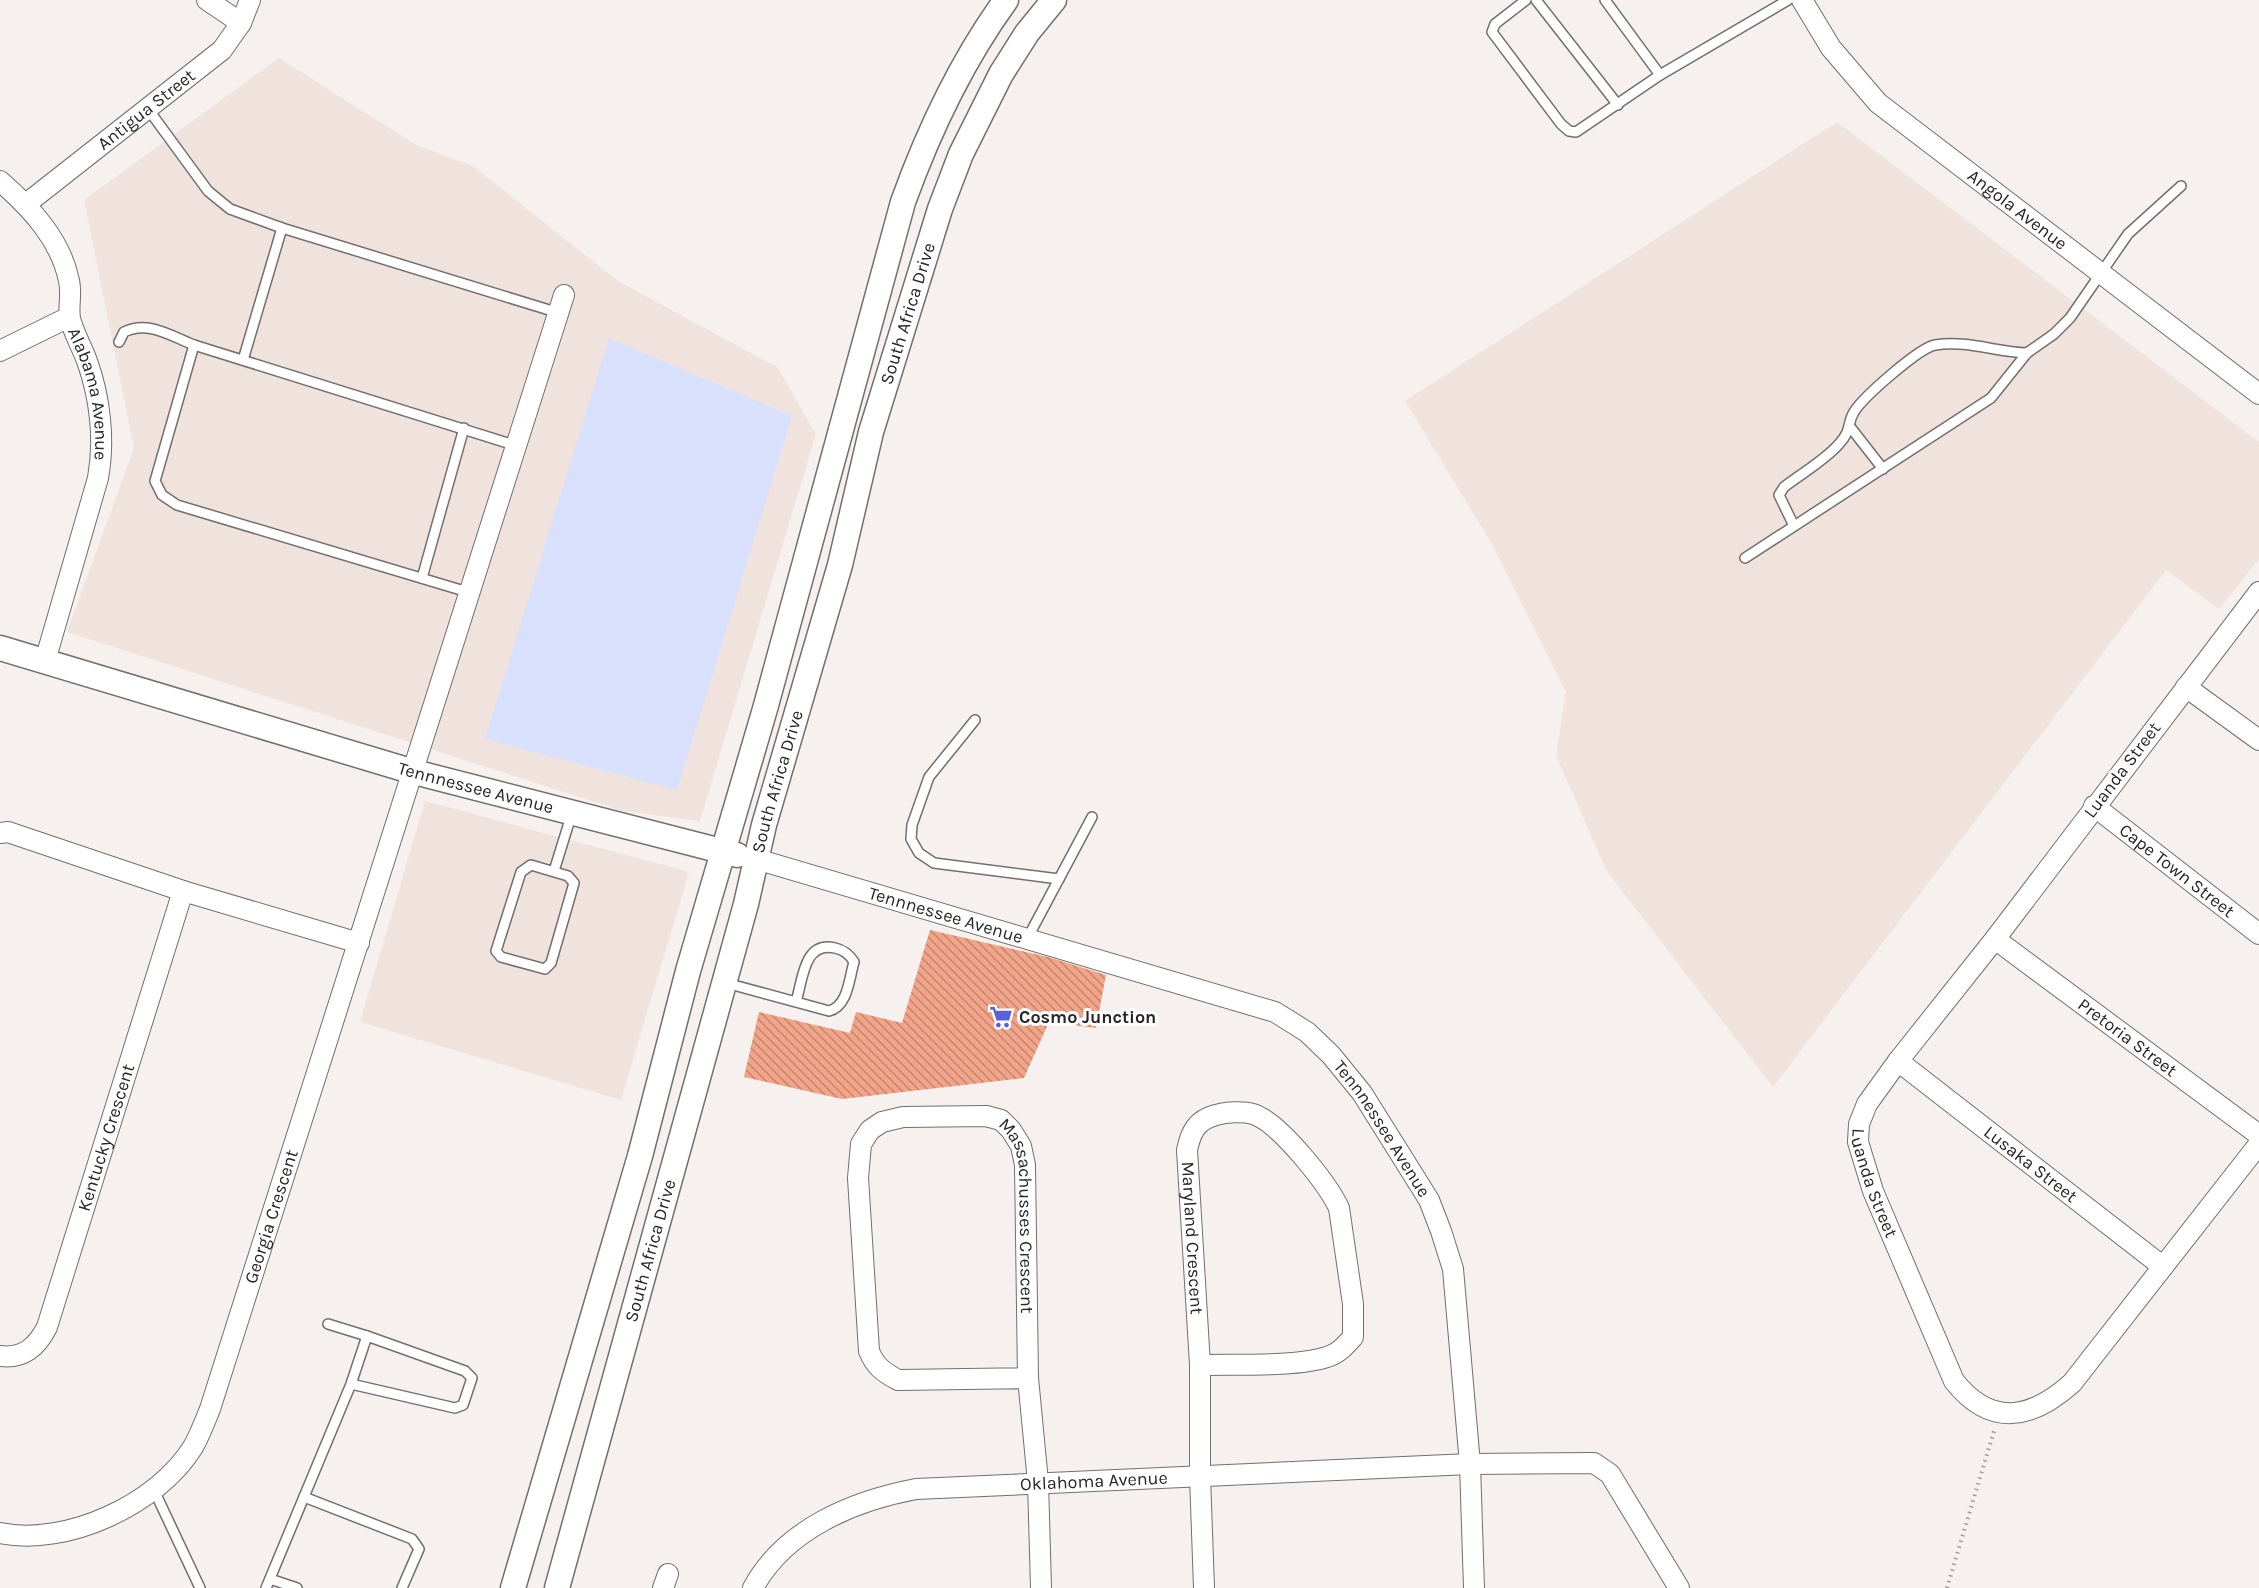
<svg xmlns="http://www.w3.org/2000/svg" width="2259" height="1588" viewBox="0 0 2259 1588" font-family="Karla,sans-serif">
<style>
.built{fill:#f0e3de}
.pitch{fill:#d9e0fb}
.building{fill:url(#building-back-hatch)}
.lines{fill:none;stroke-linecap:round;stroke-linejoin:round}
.service-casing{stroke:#736f6d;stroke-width:12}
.minor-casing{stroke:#736f6d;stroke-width:22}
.tertiary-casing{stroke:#736f6d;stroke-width:27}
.path{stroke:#9e9998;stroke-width:4;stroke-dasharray:1.5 4.5;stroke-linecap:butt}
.service{stroke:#fff;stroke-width:9}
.minor{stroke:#fff;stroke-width:20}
.tertiary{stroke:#fff;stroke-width:24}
.labels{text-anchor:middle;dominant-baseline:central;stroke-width:6;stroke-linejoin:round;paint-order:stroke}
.street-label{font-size:18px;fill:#282625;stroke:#fff}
.poi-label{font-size:18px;font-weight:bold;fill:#282625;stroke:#fff;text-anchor:start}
</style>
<defs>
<pattern id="building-back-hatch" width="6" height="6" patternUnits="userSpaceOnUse" patternTransform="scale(1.5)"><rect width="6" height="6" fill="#f1a487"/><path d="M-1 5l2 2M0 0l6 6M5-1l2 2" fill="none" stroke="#c3856e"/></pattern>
</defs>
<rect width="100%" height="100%" fill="#f6f0ee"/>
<!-- built -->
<g class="built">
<polygon points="279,58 416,145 473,166 618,281 777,367 816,434 700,821 623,811 67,632 134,448 84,200"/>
<polygon points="1837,122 2259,442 2259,559 2219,609 2166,570 1773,1087 1606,870 1556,755 1566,692 1492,544 1405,401"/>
<polygon points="425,801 689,872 621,1100 360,1022"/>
</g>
<!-- pitch -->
<polygon class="pitch" points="609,338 792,416 677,790 485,739"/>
<!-- building -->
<polygon class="building" points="930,930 1048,957 1106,975 1096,1028 1049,1022 1024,1078 842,1099 744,1077 759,1012 850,1033 856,1012 902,1023"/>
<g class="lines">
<!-- service casing -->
<g class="service-casing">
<g id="service">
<polyline points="1526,0 1495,24 1492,32 1561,124 1569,131 1576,132 1660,75 1788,0"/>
<polyline points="1536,0 1618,105"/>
<polyline points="1605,0 1660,75"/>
<polyline points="148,109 208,191 230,209 282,228 559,313"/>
<path d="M119 342 124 332C148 320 171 336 194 345L517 446"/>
<polyline points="194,345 155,481 162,495 177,505 471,593"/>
<polyline points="243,360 282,228"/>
<polyline points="1851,428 1883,469"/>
<path d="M1794 526 1779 495 1784 487C1802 473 1824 461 1839 444 1852 430 1847 423 1854 412 1863 397 1919 348 1935 345 1968 340 1995 352 2027 353"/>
<polyline points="1745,558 1991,398 2027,353 2054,334 2070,318 2128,234 2181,186"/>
<polyline points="422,578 464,428"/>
<polyline points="975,720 929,777 912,825 911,839 919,853 934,863 1059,879"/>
<polygon points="531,865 568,876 574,883 551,963 545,969 501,957 496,951 521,872"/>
<polyline points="554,871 572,813"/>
<polyline points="1027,939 1092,817"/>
<path d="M726 983 829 1011C848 1006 849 979 854 962 849 954 844 950 835 948 804 941 803 978 796 1002"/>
<polyline points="328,1324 367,1336"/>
<polyline points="153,1488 200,1588"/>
<polyline points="304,1497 412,1539 419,1549 402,1588"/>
<polyline points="270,1579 297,1588"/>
<polyline points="266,1588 351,1384 367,1336 465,1371 472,1378 463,1405 455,1408 351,1384"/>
</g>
</g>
<!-- minor casing -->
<g class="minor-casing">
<g id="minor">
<polyline points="207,0 241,23"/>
<path id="s1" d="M1802 0 1831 48 1878 103 2259 394"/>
<path id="s2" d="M0 181C31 208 61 240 69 281 72 293 68 307 70 318 73 332 82 347 87 361 100 397 105 440 98 478L45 661"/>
<path id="s3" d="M26 204 222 50 241 23 250 0"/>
<polyline points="0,351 69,317"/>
<path id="s4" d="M2259 592 1995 939 1898 1061 1867 1104 1859 1124 1858 1142 1873 1191 1954 1381C1991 1428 2032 1419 2072 1383L2259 1144"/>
<polyline points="2186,687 2259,740"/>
<path id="s5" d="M2094 806 2259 934"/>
<polyline points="0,833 8,832 183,891 359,943"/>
<path id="s6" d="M756 859 1275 1012 1307 1032 1331 1055 1362 1093 1429 1200 1441 1231 1453 1269 1470 1464 1474 1588"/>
<path id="s7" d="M1995 939 2259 1135"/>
<path id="s8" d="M1898 1061 2162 1266"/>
<path id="s9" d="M0 1356C23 1359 37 1347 47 1327L183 891"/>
<path id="s10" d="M1200 1365C1234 1364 1297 1367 1327 1357 1338 1354 1345 1346 1353 1337V1304L1339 1208C1327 1183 1279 1122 1253 1114 1243 1111 1226 1112 1216 1115 1197 1120 1191 1131 1187 1150L1200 1365V1476L1204 1588"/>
<path id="s11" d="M1028 1378 898 1380C883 1372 875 1366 869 1351L858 1178 861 1144 870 1130 882 1122 903 1117 986 1116 1001 1120 1011 1130 1021 1146 1025 1165 1028 1378 1038 1482 1041 1588"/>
<path id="s12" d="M0 1533C66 1547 158 1504 193 1447 200 1435 205 1421 210 1409L564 295"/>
<polyline points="663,1588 668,1574"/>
<path id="s13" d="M753 1588C785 1529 853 1501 916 1489L1470 1464 1594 1463 1610 1474 1679 1588"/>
</g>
</g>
<!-- tertiary casing -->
<g class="tertiary-casing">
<g id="tertiary">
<path id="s14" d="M0 648 414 772 737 855"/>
<path d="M513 1588 640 1156 688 971 765 709 903 202C929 130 961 62 1006 0"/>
<path id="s15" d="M557 1588 746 904 764 825 840 565 871 432 940 209 961 154 1001 74 1027 33 1054 0"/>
</g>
</g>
<!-- path -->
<polyline class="path" points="1947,1588 1994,1431"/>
<!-- service -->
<use href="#service" class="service"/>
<!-- minor -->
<use href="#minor" class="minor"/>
<!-- tertiary -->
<use href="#tertiary" class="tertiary"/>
</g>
<!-- icons -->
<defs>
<g id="supermarket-bare" transform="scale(1.8)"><path d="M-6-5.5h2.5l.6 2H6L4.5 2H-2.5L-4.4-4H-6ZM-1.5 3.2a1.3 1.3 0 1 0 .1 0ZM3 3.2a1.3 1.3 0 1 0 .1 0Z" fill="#5861d8" stroke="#fff" stroke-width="2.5" paint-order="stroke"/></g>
</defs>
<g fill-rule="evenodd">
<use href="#supermarket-bare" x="1001" y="1017"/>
</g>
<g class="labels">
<!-- street labels -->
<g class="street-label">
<text stroke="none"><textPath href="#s3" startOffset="153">Antigua Street</textPath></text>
<text stroke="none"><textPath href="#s1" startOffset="304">Angola Avenue</textPath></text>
<text stroke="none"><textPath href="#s15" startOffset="1322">South Africa Drive</textPath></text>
<text stroke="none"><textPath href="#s2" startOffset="240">Alabama Avenue</textPath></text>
<text transform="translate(2122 770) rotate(-53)">Luanda Street</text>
<text stroke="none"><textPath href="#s15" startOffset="836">South Africa Drive</textPath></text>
<text stroke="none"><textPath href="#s14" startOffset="496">Tennnessee Avenue</textPath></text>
<text stroke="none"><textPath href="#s5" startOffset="105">Cape Town Street</textPath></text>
<text stroke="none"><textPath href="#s6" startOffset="198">Tennnessee Avenue</textPath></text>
<text stroke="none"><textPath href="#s7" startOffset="165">Pretoria Street</textPath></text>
<text stroke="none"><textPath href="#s6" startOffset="702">Tennnessee Avenue</textPath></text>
<text stroke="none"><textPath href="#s9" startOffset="258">Kentucky Crescent</textPath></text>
<text stroke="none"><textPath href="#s8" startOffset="168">Lusaka Street</textPath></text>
<text stroke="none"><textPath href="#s4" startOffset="728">Luanda Street</textPath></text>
<text stroke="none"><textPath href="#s12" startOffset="466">Georgia Crescent</textPath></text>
<text stroke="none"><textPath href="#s11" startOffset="632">Massachusses Crescent</textPath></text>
<text stroke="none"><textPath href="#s10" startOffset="594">Maryland Crescent</textPath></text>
<text stroke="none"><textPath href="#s15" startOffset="350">South Africa Drive</textPath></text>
<text stroke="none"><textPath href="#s13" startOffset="375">Oklahoma Avenue</textPath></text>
</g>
<!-- poi labels -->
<g class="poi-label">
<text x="1019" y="1017">Cosmo Junction</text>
</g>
</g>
</svg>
